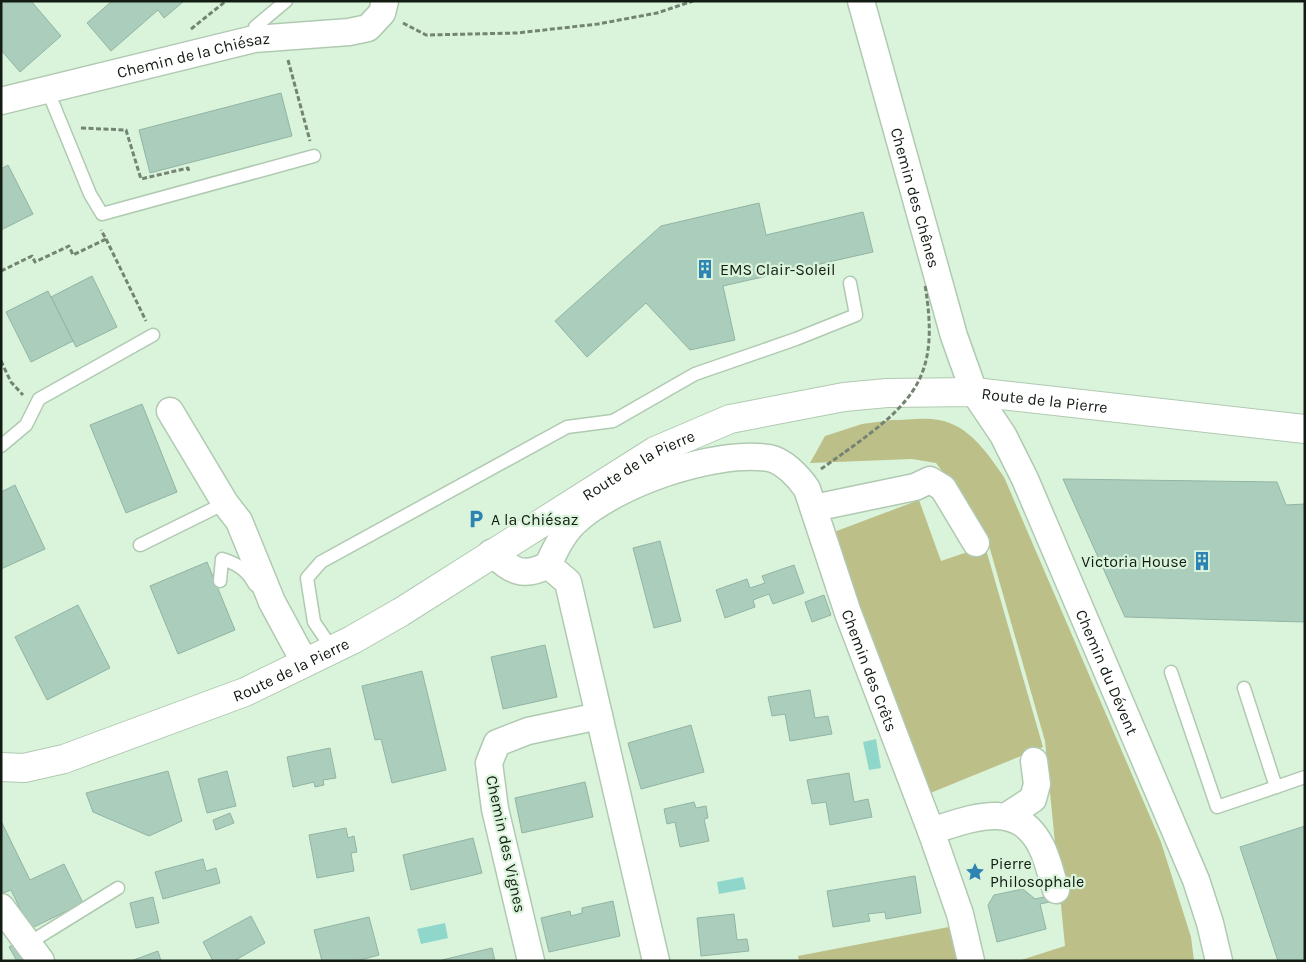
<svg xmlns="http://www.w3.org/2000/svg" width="1306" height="962" viewBox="0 0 1306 962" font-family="Karla,sans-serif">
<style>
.green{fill:#bcbf87}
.water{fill:#8fd7cb}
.building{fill:#abcdbc;stroke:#92b4a4}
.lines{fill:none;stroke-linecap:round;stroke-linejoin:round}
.lane-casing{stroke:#b0cab2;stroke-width:15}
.street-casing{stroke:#b0cab2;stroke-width:29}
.secondary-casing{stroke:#b0cab2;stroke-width:30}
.path{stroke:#738473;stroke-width:3;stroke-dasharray:5 2.5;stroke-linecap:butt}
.lane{stroke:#fff;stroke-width:12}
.street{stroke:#fff;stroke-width:26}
.secondary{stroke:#fff;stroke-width:28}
.path-bridge{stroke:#738473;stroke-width:3;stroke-dasharray:5 2.5;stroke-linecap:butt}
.labels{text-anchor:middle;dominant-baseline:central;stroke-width:4.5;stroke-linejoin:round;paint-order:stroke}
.street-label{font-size:16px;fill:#131c13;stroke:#daf4db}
.poi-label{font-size:16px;fill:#131c13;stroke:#daf4db;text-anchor:start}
</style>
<rect width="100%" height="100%" fill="#daf4db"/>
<!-- green -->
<g class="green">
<path d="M892 420C907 420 924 417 939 420 969 425 988 454 1004 477L1161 842 1191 937 1194 961H1018L1065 946 1045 741 990 549 959 493 936 463 912 459 810 463 825 436 862 424Z"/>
<polygon points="919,500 941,561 985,546 1043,747 923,796 834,532"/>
<polygon points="954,926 961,961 799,961 798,956"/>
</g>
<!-- water -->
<g class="water">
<polygon points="876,739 881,768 869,770 863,742"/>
<polygon points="743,877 746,889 719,894 717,882"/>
<polygon points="445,923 448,938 421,944 417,929"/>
</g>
<!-- building -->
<g class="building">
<polygon points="1,1 31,1 61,36 20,72 1,50"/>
<polygon points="112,1 184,1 164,18 158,10 111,51 87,23"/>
<polygon points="281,93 292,136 150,173 139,130"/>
<polygon points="8,165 33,214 1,230 1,169"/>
<polygon points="759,203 766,235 863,212 873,252 723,286 735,340 690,350 646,303 587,357 555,321 661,226"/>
<polygon points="92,276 117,327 76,347 51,297"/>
<polygon points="48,291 73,341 31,362 6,312"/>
<polygon points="142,404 177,492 126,513 90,425"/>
<polygon points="1063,479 1277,482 1286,505 1305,504 1305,622 1125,617"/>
<polygon points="15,485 45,549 1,569 1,492"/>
<polygon points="660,541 681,621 654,628 633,548"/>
<polygon points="207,562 235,630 178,654 150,586"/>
<polygon points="794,565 804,593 773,604 769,594 753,600 755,607 725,618 716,590 747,579 750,588 765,583 762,576"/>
<polygon points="824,595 831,615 812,622 805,602"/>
<polygon points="78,605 110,668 47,700 15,637"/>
<polygon points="545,645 557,697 503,709 491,657"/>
<polygon points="422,671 446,770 392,783 381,739 375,740 362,686"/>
<polygon points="810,690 815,718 828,716 832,734 790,741 785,714 772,716 768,697"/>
<polygon points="691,725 704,772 641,789 628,743"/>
<polygon points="330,748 336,778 323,780 324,785 315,787 314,782 293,787 287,757"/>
<polygon points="168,771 182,821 149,836 93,812 86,793"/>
<polygon points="227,771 236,806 207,813 198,779"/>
<polygon points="849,773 854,802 868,799 872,817 830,825 826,802 812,804 807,780"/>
<polygon points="585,782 593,817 522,833 515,798"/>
<polygon points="694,802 696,808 706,806 708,818 704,819 709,841 680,847 675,822 667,824 664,809"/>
<polygon points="230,813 234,823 216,830 213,820"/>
<polygon points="1,821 30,880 64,864 83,903 30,929 11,890 1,894"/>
<polygon points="1305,826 1305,961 1278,961 1240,847"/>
<polygon points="346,828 348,838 354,836 357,852 351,853 354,871 317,878 309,835"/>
<polygon points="473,838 482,873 411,890 403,855"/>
<polygon points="203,859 206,871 216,868 220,883 163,899 155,872"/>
<polygon points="915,876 921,913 886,919 885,912 868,914 870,921 833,927 827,891"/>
<polygon points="1023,889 1035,899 1053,895 1054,901 1040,904 1046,929 997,942 988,905 994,895"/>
<polygon points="153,897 159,923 136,928 130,903"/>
<polygon points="613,901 620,936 549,952 541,918 570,911 571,916 582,913 582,908"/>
<polygon points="734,914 737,940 747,939 749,951 701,956 697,918"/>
<polygon points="251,916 265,943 234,961 213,961 203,942"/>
<polygon points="369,917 379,955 356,961 322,961 314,930"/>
<polygon points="24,939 35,961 17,961 9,947"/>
<polygon points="492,948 495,961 442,961 442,960"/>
<polygon points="158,951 161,961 131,961"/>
</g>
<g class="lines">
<!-- lane casing -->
<g class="lane-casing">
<g id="lane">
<polyline points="254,39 255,27 286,1"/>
<polyline points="47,89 90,194 102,214 314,156"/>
<polyline points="1,446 26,425 39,399 153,335"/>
<polyline points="140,545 225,503"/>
<path d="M220 581 222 559C238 564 247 570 255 585"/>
<polyline points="333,650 314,622 307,578 321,562 567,427 613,421 695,374 796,339 856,315 850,283"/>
<polyline points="1171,672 1217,807 1276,787"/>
<polyline points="1244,688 1276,787 1305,777"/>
<polyline points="29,943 118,888"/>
</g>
</g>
<!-- street casing -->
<g class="street-casing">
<g id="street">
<path id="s1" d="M861 1 954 336 974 392 1003 435 1025 479 1196 880 1210 923 1219 961"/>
<path id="s2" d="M1 101 254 39 349 32 368 28 382 13 385 1"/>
<polyline points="170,411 225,503 239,521 272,602 305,663"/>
<polyline points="814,508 915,487 930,480 943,488 976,543"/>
<path d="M491 553C512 570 522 579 548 565L568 582 656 961"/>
<path id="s3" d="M548 565C555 550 562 535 574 523 615 484 713 450 769 458 784 461 799 477 807 489L848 613 931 831 960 914 971 961"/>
<polyline points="1007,816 1033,799 1037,784 1034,761"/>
<path d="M931 831C970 819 1017 798 1041 846 1048 859 1051 876 1056 890"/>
<polyline points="1,907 41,961"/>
<polyline points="531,961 495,809 489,763 497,743 528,731 599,716"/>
</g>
</g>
<!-- secondary casing -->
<g class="secondary-casing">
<g id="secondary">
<path id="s4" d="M1 767 24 768 64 759 245 692 352 640 401 612 655 451 730 419 844 397 887 393 974 392 1305 429"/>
</g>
</g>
<!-- path -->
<g class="path">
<polyline points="403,23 426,35 517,33 598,24 657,13 693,1"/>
<polyline points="191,29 226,1"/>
<polyline points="288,60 310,141"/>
<polyline points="81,128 126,130 141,179 188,168 189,172"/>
<polyline points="106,239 146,321"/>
<polyline points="1,271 32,256 35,262 69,246 73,255 106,239 101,230"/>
<polyline points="1,361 11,382 23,395"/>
<polyline points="821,469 845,452"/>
</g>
<!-- lane -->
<use href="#lane" class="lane"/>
<!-- street -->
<use href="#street" class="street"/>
<!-- secondary -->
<use href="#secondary" class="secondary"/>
<!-- path-bridge -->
<path class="path-bridge" d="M845 452C916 401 940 376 925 285"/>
</g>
<!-- icons -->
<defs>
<g id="building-bare" transform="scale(1.5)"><path d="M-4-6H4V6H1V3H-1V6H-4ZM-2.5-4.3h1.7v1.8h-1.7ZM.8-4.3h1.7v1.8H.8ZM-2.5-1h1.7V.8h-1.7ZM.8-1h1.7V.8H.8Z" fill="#2d83b2" stroke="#daf4db" stroke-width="2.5" paint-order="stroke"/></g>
<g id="parking-bare" transform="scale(1.5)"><path d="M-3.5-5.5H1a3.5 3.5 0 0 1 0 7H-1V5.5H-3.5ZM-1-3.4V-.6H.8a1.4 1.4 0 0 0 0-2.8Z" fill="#2d83b2" stroke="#daf4db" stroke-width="2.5" paint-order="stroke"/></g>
<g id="sight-bare" transform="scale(1.5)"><path d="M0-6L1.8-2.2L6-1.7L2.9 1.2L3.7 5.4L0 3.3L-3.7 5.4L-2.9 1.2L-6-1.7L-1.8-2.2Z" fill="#2d83b2" stroke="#daf4db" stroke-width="2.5" paint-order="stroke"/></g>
</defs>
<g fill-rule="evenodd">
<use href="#building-bare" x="705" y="269"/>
<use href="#parking-bare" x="476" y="519"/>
<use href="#building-bare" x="1202" y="561"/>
<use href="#sight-bare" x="975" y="872"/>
</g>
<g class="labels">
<!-- street labels -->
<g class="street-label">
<text stroke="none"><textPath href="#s2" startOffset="198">Chemin de la Chiésaz</textPath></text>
<text stroke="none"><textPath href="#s1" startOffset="204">Chemin des Chênes</textPath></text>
<text stroke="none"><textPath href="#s4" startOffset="1132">Route de la Pierre</textPath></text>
<text stroke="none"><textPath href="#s4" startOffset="712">Route de la Pierre</textPath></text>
<text stroke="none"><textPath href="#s4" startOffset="308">Route de la Pierre</textPath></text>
<text stroke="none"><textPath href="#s3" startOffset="502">Chemin des Crêts</textPath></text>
<text stroke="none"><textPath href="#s1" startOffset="718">Chemin du Dévent</textPath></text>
<text transform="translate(506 844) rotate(78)">Chemin des Vignes</text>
</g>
<!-- poi labels -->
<g class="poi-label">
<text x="720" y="269">EMS Clair-Soleil</text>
<text x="491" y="519">A la Chiésaz</text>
<text x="1187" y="561" text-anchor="end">Victoria House</text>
<text x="990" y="863">Pierre<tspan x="990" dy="18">Philosophale</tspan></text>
</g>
</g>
<!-- border -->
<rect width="1306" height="962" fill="none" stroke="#131c13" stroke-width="5"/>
</svg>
